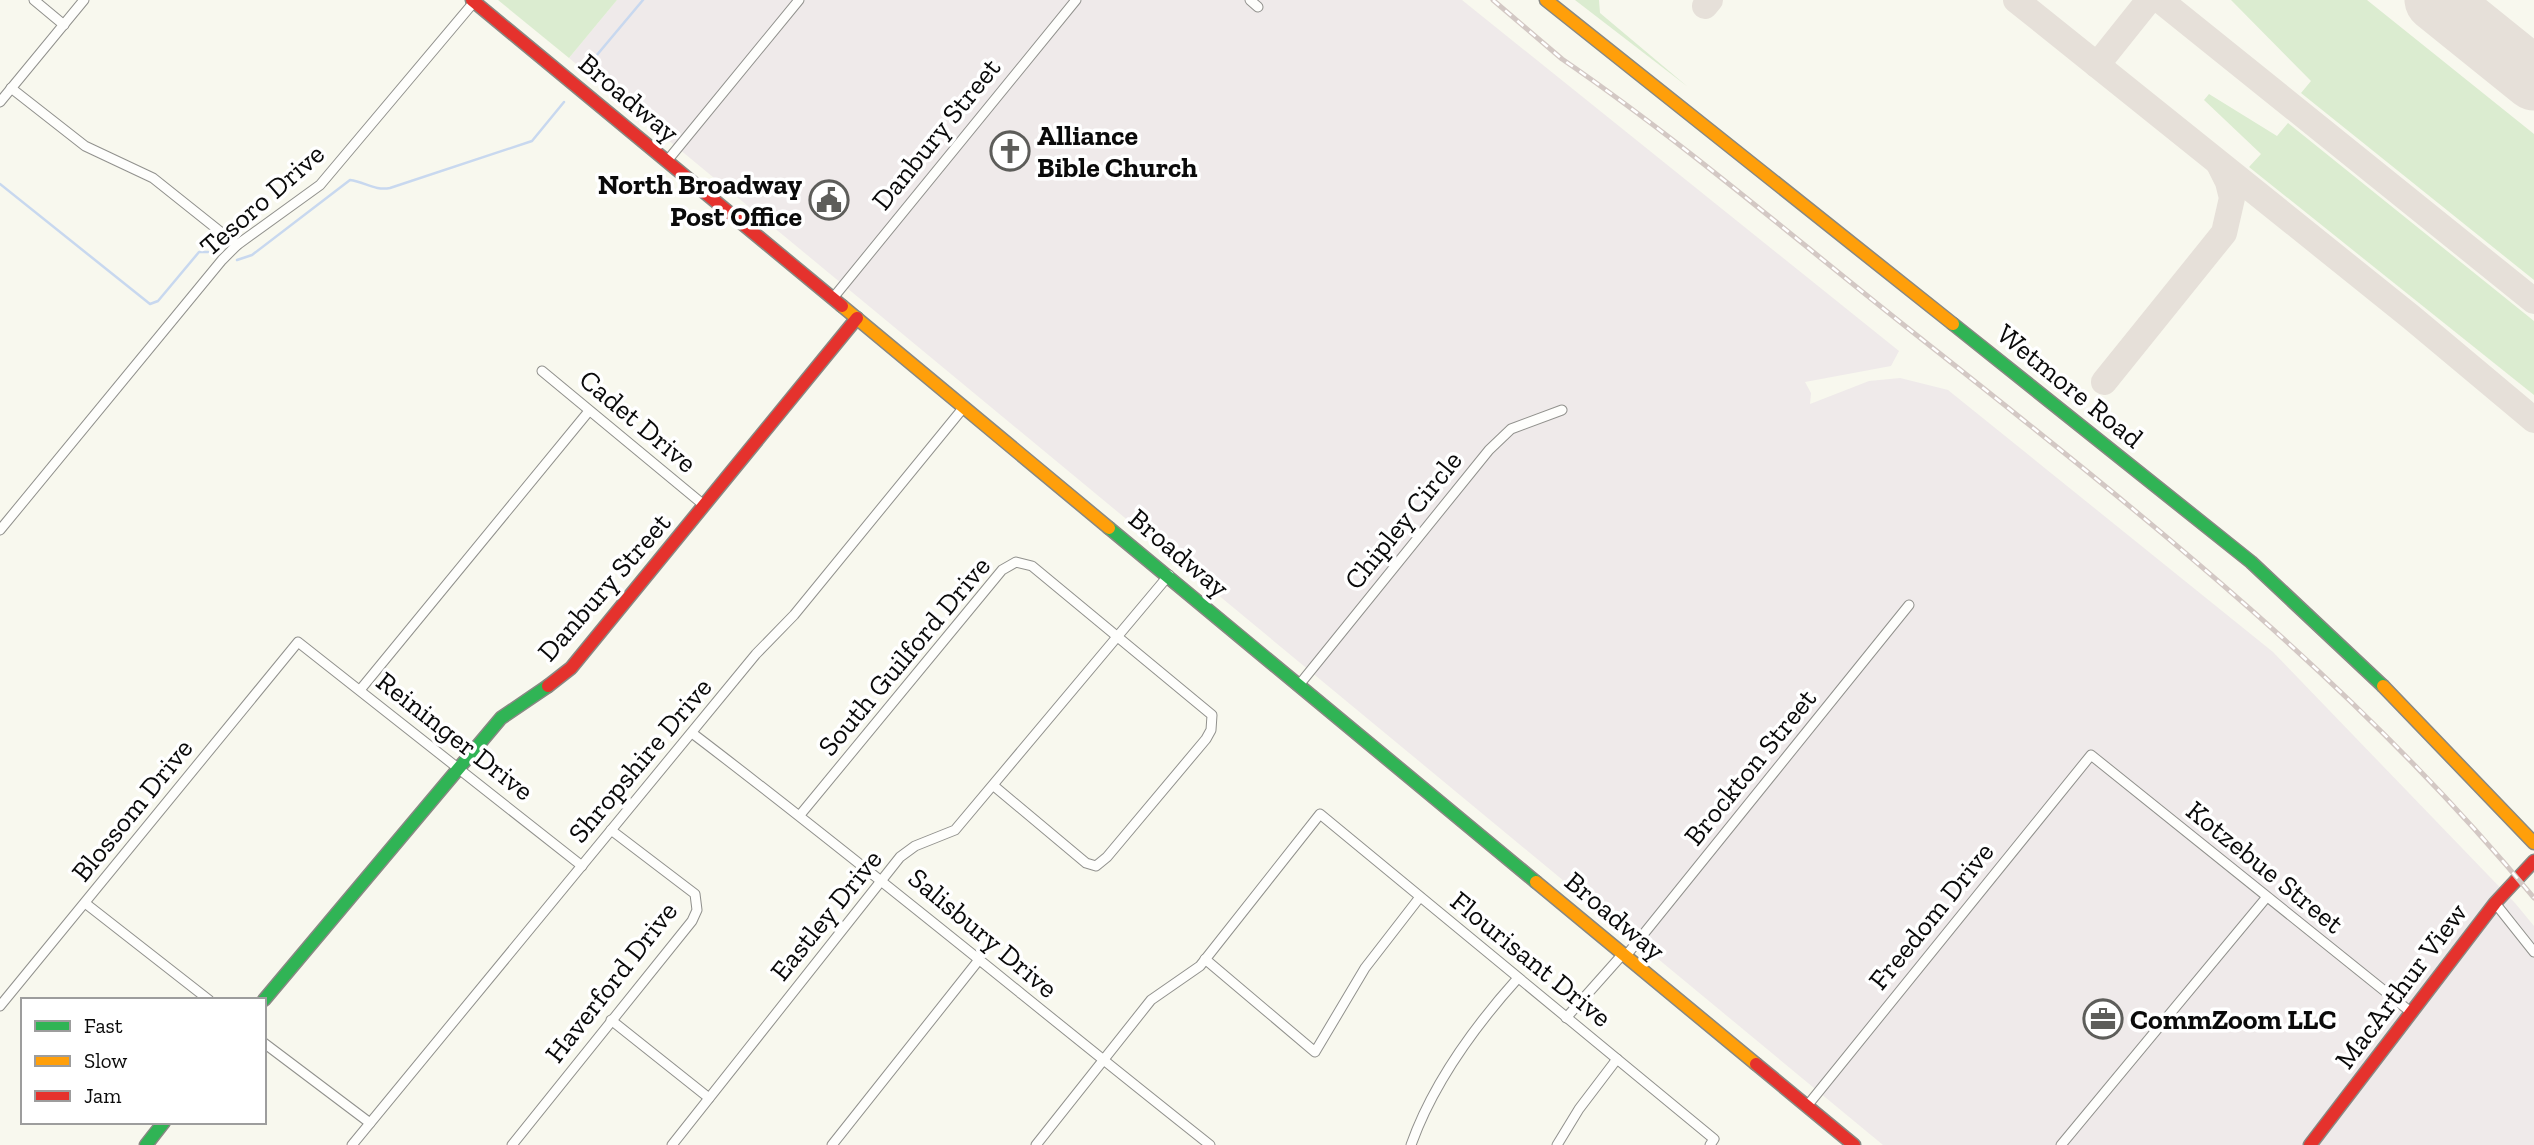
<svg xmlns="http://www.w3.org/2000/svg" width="2534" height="1145" viewBox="0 0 2534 1145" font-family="'Zilla Slab',serif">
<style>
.industrial{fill:#efeaea}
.green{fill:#dbecd0}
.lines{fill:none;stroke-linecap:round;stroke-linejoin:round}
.stream{stroke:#c8d8ef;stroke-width:2.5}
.taxiway{stroke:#e6e0d9;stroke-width:26}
.runway{stroke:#e6e0d9;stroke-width:63}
.street-casing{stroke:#91918d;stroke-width:11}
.fast-casing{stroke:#888883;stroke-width:15}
.slow-casing{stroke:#888883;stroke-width:15}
.jam-casing{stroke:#888883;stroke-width:15}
.street{stroke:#fefefc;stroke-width:9}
.fast{stroke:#30b455;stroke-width:12}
.slow{stroke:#ff9f0a;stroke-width:12}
.jam{stroke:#e5322d;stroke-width:12}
.rail-casing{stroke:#d3c8c4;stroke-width:5}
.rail{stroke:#fff;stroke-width:2.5;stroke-dasharray:8;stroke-linecap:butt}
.labels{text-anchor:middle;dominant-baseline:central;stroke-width:7;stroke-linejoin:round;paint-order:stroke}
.street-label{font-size:28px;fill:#0a0a0a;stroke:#fff}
.poi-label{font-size:28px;font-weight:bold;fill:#0a0a0a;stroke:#fff;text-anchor:start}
</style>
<rect width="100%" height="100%" fill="#f8f8ee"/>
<!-- industrial -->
<polygon class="industrial" points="617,0 1462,0 1899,351 1891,366 1805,382 1811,393 1810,404 1869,381 1900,378 1948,390 2273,652 2515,903 2534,926 2534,1145 1883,1145 569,58"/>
<!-- green -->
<g class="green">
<polygon points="498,0 617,0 569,58"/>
<polygon points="1575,0 1599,0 1600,13 1688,87"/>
<polygon points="2231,0 2367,0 2534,134 2534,280 2301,93 2311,81"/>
<polygon points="2209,94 2277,136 2288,123 2534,321 2534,395 2249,167 2261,154 2204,100"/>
</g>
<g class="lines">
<!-- stream -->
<g class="stream">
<polyline points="586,68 643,0"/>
<polyline points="0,184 150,304 158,301 199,252 208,252"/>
<path d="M237 260 252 255 350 180C365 182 375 191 390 188L532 141 564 102"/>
</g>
<!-- taxiway -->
<g class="taxiway">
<polyline points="2016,0 2411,317 2534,420"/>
<polyline points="2160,0 2534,301"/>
<polyline points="1705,6 1710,0"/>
<polyline points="2097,65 2149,0"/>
<polyline points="2104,382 2224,233 2232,198 2228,182 2219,164"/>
</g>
<!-- runway -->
<polyline class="runway" points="2436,0 2534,79"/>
<!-- street casing -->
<g class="street-casing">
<g id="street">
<polyline points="34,0 64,25"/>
<polyline points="1250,0 1258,7"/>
<polyline points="11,88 85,146 153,178 237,245"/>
<polyline points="0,102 84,0"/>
<polyline points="667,161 799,0"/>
<polyline points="833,298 1076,0"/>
<polyline points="542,371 705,506"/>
<polyline points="0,530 222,260 237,245 320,185 474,2"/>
<polyline points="1299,685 1489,450 1511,429 1562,410"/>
<polyline points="360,690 589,411"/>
<path d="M692 733C868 867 1037 1008 1210 1145"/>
<polyline points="800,815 1002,570 1016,562 1032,566 1212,715 1211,730 1206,739 1107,857 1096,866 1086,863 994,786"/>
<polyline points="85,903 209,1000"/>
<polyline points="2495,903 2534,952"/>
<polyline points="1625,957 1909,605"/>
<polyline points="1205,959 1315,1052 1365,968 1420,897"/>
<polyline points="0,1006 298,642 582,866"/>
<polyline points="1566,1018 1622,955"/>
<polyline points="611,1020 709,1098"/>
<polyline points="264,1043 370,1123"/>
<polyline points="1807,1106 2091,755 2412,1013"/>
<polyline points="352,1145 756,654 794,615 964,407"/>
<polyline points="512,1145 692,921 697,910 695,894 611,830"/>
<polyline points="672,1145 900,857 915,846 955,830 1169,575"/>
<polyline points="832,1145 978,961"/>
<polyline points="1036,1145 1151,1000 1200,966 1320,814 1714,1139 1710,1145"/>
<path d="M1411 1145C1433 1083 1474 1027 1518 978"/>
<polyline points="1557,1145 1579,1109 1617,1059"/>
<polyline points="2061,1145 2266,898"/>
</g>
</g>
<!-- fast casing -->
<g class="fast-casing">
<g id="fast">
<polyline points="1953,324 2251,562 2383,686"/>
<polyline points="1109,528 1536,882"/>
<polyline points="264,1000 501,718 548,686"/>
<polyline points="146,1145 164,1122"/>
</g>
</g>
<!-- slow casing -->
<g class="slow-casing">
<g id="slow">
<polyline points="1546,0 1953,324"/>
<polyline points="842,306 1109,528"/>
<polyline points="2383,686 2534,843"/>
<polyline points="1536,882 1756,1064"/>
</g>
</g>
<!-- jam casing -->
<g class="jam-casing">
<g id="jam">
<polyline points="472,0 842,306"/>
<polyline points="548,686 571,668 857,318"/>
<polyline points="1756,1064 1854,1145"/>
<polyline points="2310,1145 2495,903 2534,861"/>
</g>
</g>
<!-- street -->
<use href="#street" class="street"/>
<!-- fast -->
<use href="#fast" class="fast"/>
<!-- slow -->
<use href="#slow" class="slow"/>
<!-- jam -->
<use href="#jam" class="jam"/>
<!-- rail casing -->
<g class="rail-casing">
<path id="rail" d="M1493 0 1562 59C1686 144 1801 244 1919 337 2138 511 2355 681 2534 898"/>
</g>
<!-- rail -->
<use href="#rail" class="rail"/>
</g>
<!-- icons -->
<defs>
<g id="church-ring" transform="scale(2.0125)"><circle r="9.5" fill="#fff" stroke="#5d5d5a" stroke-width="1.5"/><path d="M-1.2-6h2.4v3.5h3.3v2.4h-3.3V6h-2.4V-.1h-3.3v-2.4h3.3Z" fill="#5d5d5a"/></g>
<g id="civic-ring" transform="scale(2.0125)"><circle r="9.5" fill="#fff" stroke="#5d5d5a" stroke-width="1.5"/><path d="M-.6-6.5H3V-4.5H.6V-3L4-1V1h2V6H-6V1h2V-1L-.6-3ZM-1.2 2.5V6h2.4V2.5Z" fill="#5d5d5a"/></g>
<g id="office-ring" transform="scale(2.0125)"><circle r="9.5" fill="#fff" stroke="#5d5d5a" stroke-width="1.5"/><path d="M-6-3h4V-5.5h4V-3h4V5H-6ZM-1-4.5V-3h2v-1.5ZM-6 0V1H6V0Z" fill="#5d5d5a"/></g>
</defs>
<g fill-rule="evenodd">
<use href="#church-ring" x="1010" y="151"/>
<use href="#civic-ring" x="829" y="200"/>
<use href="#office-ring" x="2103" y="1019"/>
</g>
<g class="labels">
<!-- street labels -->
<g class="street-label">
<text transform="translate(629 98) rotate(40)">Broadway</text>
<text transform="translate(936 134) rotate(-51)">Danbury Street</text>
<text transform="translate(262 200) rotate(-41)">Tesoro Drive</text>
<text transform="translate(2070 386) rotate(39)">Wetmore Road</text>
<text transform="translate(638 421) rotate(40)">Cadet Drive</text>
<text transform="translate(1403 520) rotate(-51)">Chipley Circle</text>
<text transform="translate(1179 553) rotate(40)">Broadway</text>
<text transform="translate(604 587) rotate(-49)">Danbury Street</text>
<text transform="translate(904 656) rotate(-50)">South Guilford Drive</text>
<text transform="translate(455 736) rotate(38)">Reininger Drive</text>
<text transform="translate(640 760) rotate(-50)">Shropshire Drive</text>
<text transform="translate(1750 767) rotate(-51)">Brockton Street</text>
<text transform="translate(132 810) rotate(-51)">Blossom Drive</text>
<text transform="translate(2265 867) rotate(39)">Kotzebue Street</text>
<text transform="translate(826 915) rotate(-51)">Eastley Drive</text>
<text transform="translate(1615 916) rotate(40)">Broadway</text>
<text transform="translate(1931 916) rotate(-51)">Freedom Drive</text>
<text transform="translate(983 933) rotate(40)">Salisbury Drive</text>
<text transform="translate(1531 959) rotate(39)">Flourisant Drive</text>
<text transform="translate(611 982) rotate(-52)">Haverford Drive</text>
<text transform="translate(2401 986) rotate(-53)">MacArthur View</text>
</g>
<!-- poi labels -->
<g class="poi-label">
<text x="1037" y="135">Alliance<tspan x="1037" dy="32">Bible Church</tspan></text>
<text x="802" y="184" text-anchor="end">North Broadway<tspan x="802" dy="32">Post Office</tspan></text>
<text x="2130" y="1019">CommZoom LLC</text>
</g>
</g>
<!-- legend -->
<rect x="21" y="998" width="245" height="126" fill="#ffffff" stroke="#9d9d9d" stroke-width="2"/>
<rect x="35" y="1021" width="35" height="10" fill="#30b455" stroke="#9d9d9d" stroke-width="2"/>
<text x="84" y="1033" font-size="21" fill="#0a0a0a">Fast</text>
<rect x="35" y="1056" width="35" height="10" fill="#ff9f0a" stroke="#9d9d9d" stroke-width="2"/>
<text x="84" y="1068" font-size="21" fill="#0a0a0a">Slow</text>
<rect x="35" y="1091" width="35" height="10" fill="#e5322d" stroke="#9d9d9d" stroke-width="2"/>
<text x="84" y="1103" font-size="21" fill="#0a0a0a">Jam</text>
</svg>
